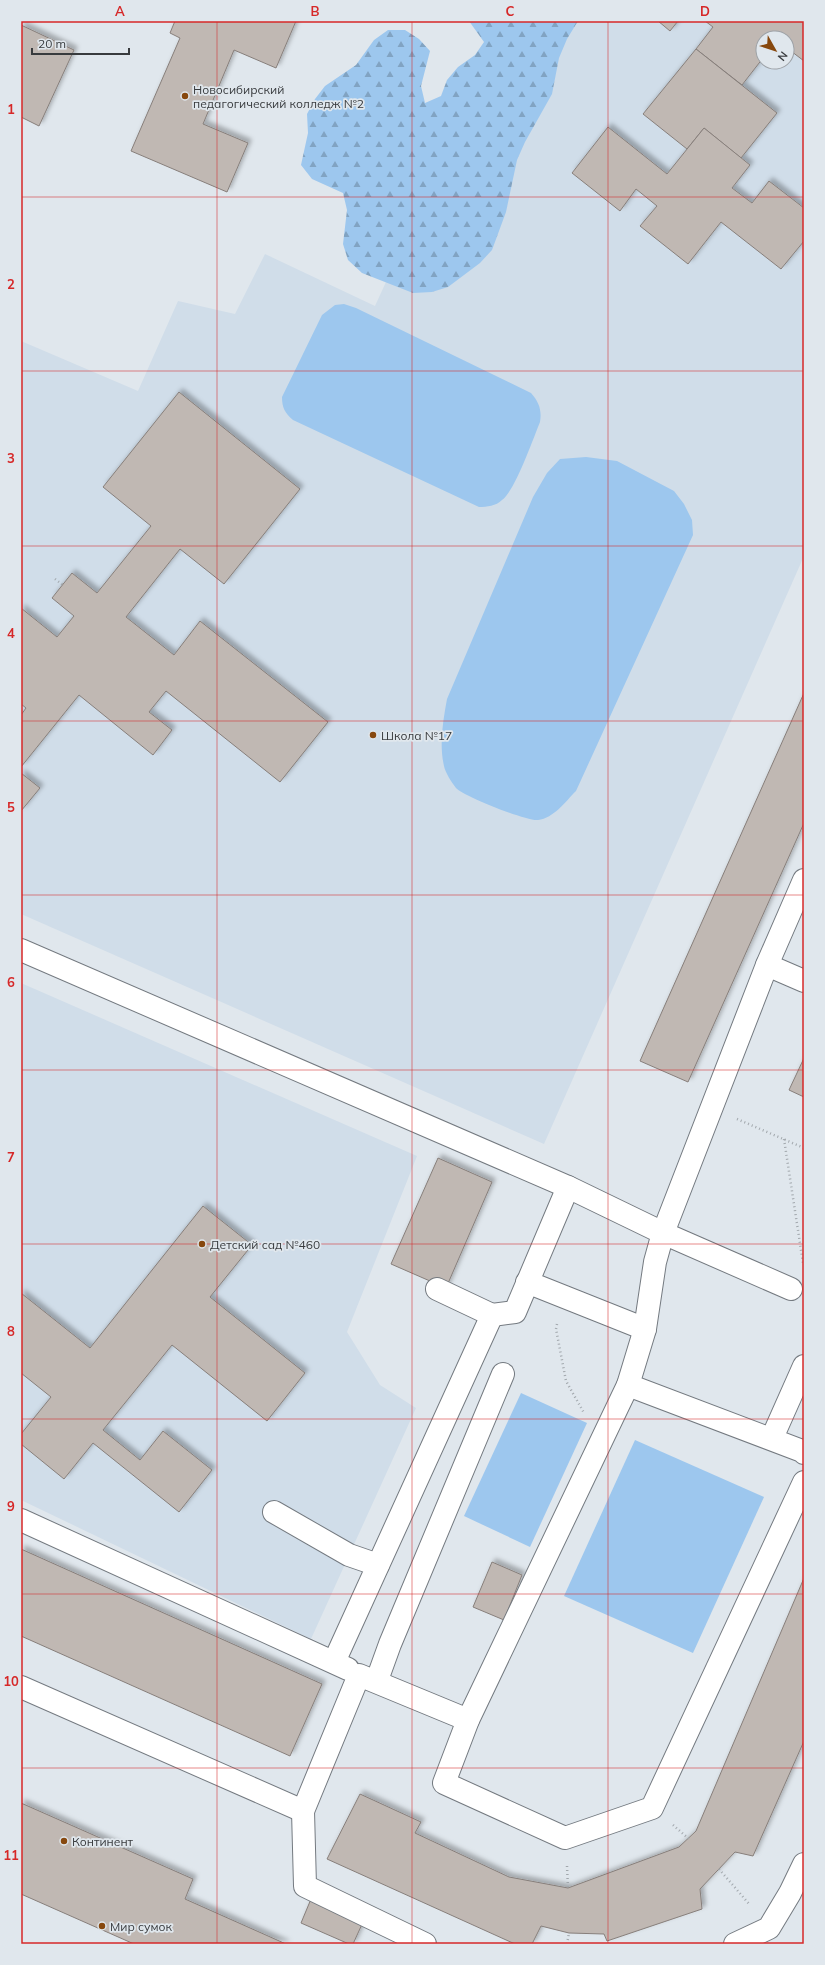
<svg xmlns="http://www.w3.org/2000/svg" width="825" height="1965" viewBox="0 0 825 1965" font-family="Mulish,sans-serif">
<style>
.built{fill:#d0dde9;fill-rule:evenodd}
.forest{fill:url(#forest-firs)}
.green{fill:#9dc7ee}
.building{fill:#c0b8b3;stroke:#877f7b;filter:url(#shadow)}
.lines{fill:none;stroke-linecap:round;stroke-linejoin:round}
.minor-casing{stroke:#747a80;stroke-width:24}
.path{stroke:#a2a8ad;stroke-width:2.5;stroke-dasharray:1 3;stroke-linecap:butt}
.minor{stroke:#fff;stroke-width:22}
.grid{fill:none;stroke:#d62828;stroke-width:1;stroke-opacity:0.55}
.poi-dot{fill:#87480e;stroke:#e0e7ed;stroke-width:1.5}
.labels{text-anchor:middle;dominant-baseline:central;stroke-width:3.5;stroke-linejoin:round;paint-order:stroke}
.poi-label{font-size:12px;fill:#383b3e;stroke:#e0e7ed;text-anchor:start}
.neatline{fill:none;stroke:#d62828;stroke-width:1.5}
.grid-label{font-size:13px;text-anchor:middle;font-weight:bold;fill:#d62828}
</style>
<defs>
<pattern id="forest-firs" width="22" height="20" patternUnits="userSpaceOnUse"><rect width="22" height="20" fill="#9dc7ee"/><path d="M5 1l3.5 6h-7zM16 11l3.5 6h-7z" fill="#81a3c2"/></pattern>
<filter id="shadow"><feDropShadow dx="3.5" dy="-3.5" stdDeviation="2" flood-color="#0004"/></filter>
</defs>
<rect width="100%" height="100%" fill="#e0e7ed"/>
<!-- built -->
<g class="built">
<path d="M505 21H804V556L544 1144 21 914V341L138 391 178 301 235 314 265 254 375 306ZM763 38H787V62H763Z"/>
<polygon points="21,983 417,1156 347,1332 380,1385 416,1408 311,1639 21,1500"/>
</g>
<!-- forest -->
<polygon class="forest" points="469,21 578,21 567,39 559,58 552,94 525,142 517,160 506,212 492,250 480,263 448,287 432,292 413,293 362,273 348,260 343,244 347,210 343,193 312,179 301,165 308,133 307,114 315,99 325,86 356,65 374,40 388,30 405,30 419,39 430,51 421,86 425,103 441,96 447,80 458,67 475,55 484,42"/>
<!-- green -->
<g class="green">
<path d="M344 304 356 308 531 393C539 402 542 410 540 422 533 439 515 491 502 500 496 506 487 507 479 507L293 420C285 413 282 408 282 397L322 315 335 305Z"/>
<path d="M586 457 617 461 674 491 684 504 692 520 693 535 576 791C565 802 554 818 538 820 528 822 463 796 456 788 452 783 445 772 444 766 439 744 443 721 447 699L533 497 547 473 560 459Z"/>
<polygon points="521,1393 587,1423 530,1547 464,1516"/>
<polygon points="635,1440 764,1497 693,1653 564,1596"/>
</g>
<!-- building -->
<g class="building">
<polygon points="175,21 296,21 276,68 234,50 203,124 248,143 227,192 131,151 180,38 170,33"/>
<polygon points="658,21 678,21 670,31"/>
<polygon points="705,21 804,21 804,61 787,48 787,38 763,38 763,58 742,85 696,49 713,27"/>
<polygon points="21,25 74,50 39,126 21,117"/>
<polygon points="696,49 777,113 741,158 704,128 687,149 643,114"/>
<polygon points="608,127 667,174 704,128 750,165 732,188 752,203 769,181 804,208 804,241 781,269 721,222 688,264 640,226 657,206 636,189 620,211 572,173"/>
<polygon points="179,392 300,489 224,584 180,549 126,617 174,655 200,621 328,722 280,782 166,691 149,712 172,730 153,755 79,695 21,767 21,715 26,708 21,704 21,608 57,637 74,616 52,598 72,573 97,593 151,526 103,487"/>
<polygon points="804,693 804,823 688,1082 640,1061"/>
<polygon points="21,773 40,788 21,811"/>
<polygon points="804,1058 804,1097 789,1090"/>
<polygon points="438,1158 492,1182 446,1288 391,1264"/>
<polygon points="203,1206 252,1245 210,1297 305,1373 267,1421 172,1345 103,1430 140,1460 163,1431 212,1470 179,1512 93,1443 64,1479 21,1444 21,1434 51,1397 21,1373 21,1293 90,1348"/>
<polygon points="21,1549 322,1684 290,1756 21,1636"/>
<polygon points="492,1562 522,1575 504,1620 473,1607"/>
<polygon points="804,1578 804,1741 753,1856 735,1852 700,1889 702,1909 607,1941 604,1934 569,1933 541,1926 532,1944 515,1944 327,1859 360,1794 421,1822 415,1833 509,1877 568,1888 679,1847 696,1831"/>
<polygon points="21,1803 193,1879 185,1899 286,1944 134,1944 21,1894"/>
<polygon points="311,1899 363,1922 353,1944 349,1944 301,1923"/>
</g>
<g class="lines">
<!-- minor casing -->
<g class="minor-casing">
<g id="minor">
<polyline points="804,880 767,965 663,1233 655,1262 645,1329 628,1385 468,1720 444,1783 565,1838 652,1808 804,1482"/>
<polyline points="21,950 568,1187 663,1233 791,1289"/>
<polyline points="767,965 804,981"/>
<polyline points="527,1282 645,1329"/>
<polyline points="492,1315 515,1312 568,1187"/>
<polyline points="628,1385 802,1451 804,1453"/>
<polyline points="772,1438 804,1366"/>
<polyline points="274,1512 349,1555 378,1565"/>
<polyline points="21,1520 348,1669"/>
<polyline points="334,1662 492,1315 437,1289"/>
<polyline points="377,1680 390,1644 503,1374"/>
<polyline points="21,1687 303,1811 359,1675 468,1720"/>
<polyline points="303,1811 305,1886 425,1944"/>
<polyline points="735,1944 769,1928 790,1893 804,1864"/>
</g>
</g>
<!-- path -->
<g class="path">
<polyline points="55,579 63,585"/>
<polyline points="737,1119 804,1148"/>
<polyline points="784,1139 803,1263"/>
<polyline points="557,1324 556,1329 566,1381 584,1413"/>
<polyline points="673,1825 689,1839"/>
<polyline points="567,1866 568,1888"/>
<polyline points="719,1869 750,1905"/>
<polyline points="567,1944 569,1933"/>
</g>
<!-- minor -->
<use href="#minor" class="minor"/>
</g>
<!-- grid -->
<path class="grid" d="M217 21V1944M412 21V1944M608 21V1944M21 197H804M21 371H804M21 546H804M21 721H804M21 895H804M21 1070H804M21 1244H804M21 1419H804M21 1594H804M21 1768H804"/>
<!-- markers -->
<g class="poi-dot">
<circle cx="185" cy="96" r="4"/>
<circle cx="373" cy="735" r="4"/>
<circle cx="202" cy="1244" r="4"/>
<circle cx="64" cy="1841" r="4"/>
<circle cx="102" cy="1926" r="4"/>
</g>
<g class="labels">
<!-- poi labels -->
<g class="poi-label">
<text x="193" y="89">Новосибирский<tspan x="193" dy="14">педагогический колледж №2</tspan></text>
<text x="381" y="735">Школа №17</text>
<text x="210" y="1244">Детский сад №460</text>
<text x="72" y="1841">Континент</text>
<text x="110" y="1926">Мир сумок</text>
</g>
</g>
<!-- border -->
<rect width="825" height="1965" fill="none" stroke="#e0e7ed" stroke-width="44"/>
<!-- north arrow -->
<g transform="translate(775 50) rotate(129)"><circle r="19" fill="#e0e7ed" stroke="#9da2a7"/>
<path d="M0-3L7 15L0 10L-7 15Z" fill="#87480e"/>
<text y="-6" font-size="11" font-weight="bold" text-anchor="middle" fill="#383b3e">N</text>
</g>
<!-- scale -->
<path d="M32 48v6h97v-6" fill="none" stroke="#383b3e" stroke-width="2"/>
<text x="38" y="48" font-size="12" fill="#383b3e" stroke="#e0e7ed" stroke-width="3" paint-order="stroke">20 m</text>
<rect x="22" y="22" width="781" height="1921" class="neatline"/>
<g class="grid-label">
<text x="120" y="16">A</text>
<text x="315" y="16">B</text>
<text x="510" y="16">C</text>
<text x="705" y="16">D</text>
<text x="11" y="114">1</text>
<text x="11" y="289">2</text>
<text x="11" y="463">3</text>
<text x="11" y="638">4</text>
<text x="11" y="812">5</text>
<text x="11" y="987">6</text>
<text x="11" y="1162">7</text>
<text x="11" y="1336">8</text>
<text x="11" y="1511">9</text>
<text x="11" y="1686">10</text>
<text x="11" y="1860">11</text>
</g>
</svg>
